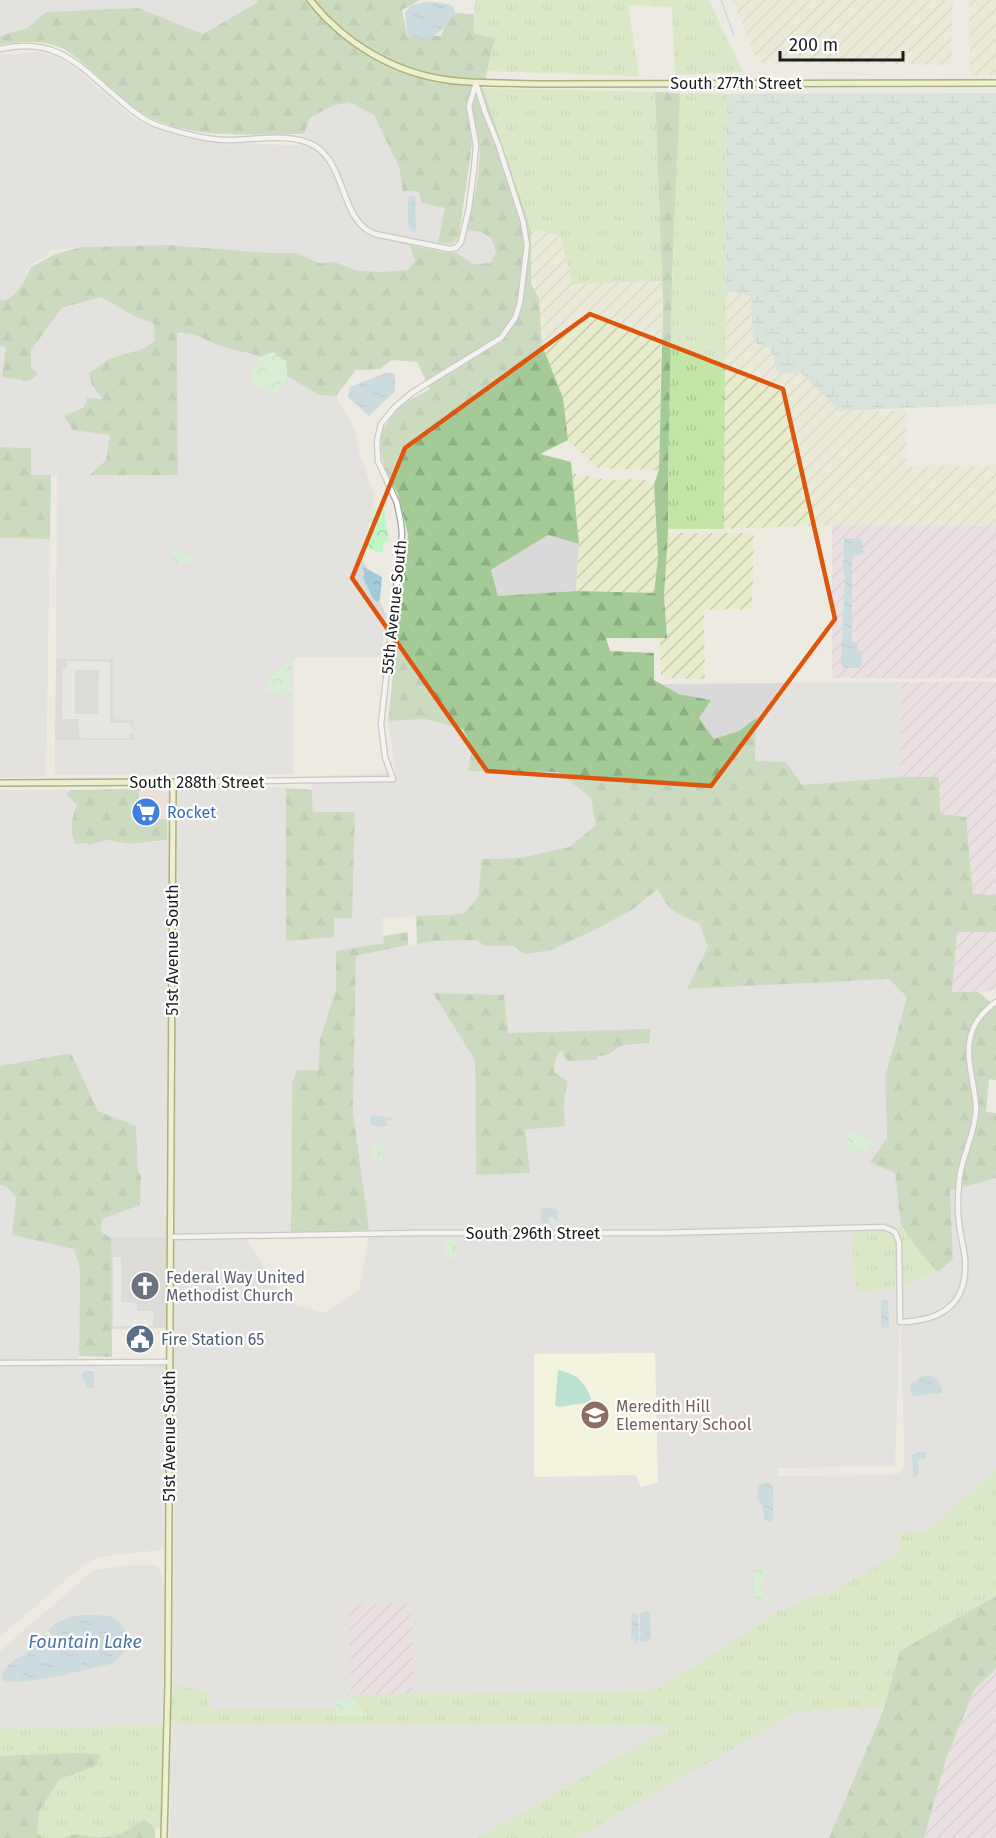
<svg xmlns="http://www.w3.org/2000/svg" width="996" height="1838" viewBox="0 0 996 1838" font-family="'Fira Sans',sans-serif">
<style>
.residential{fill:#dad9d9;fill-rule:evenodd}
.commercial{fill:#eed3d1}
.industrial{fill:url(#industrial-furrows)}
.education{fill:#fcfeda}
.religious{fill:#cacaca}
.farmland{fill:url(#farmland-furrows)}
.grass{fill:url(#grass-tufts)}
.forest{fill:url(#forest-firs)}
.wetland{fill:url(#wetland-marsh)}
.park{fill:url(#park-crowns)}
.pitch{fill:#81dbbd}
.parking{fill:#e4e4e4;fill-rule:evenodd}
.water{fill:url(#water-ripples)}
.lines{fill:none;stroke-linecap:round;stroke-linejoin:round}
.stream{stroke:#a3cada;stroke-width:1.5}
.tertiary-casing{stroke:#a3a3a3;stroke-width:7}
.secondary-casing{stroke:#5d6e08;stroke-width:8}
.tertiary{stroke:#fff;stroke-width:4.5}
.secondary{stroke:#f0f7b5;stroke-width:5}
.marked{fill:none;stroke:#de560d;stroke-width:4.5;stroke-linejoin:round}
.labels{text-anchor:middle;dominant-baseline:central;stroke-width:4.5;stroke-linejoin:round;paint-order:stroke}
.street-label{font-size:16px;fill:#1c1c1c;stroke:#fff}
.shop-label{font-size:16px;fill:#366cbe;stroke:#fff;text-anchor:start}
.worship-label{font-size:16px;fill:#5b616d;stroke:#fff;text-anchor:start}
.service-label{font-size:16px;fill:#4e5e75;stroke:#fff;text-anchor:start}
.education-label{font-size:16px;fill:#785e54;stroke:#fff;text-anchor:start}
.water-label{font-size:18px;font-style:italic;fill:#4c75a8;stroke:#fff}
</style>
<defs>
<pattern id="industrial-furrows" width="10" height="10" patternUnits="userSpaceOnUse" patternTransform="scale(1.5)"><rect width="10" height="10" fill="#e6d3e1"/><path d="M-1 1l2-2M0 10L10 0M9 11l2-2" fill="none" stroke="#c5b5c0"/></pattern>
<pattern id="farmland-furrows" width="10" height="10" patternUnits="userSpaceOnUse" patternTransform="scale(1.5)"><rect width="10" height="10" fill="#e8eccd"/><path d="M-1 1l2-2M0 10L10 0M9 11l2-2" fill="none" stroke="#c6caaf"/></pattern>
<pattern id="grass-tufts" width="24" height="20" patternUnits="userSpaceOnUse" patternTransform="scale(1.5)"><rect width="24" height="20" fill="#c3e6a8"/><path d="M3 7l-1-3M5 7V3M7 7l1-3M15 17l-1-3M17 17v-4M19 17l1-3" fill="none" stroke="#a7c590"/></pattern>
<pattern id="forest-firs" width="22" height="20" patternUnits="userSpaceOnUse" patternTransform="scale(1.5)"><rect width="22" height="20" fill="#a4cb97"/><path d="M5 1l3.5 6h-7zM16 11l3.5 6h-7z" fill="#8dae82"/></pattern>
<pattern id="wetland-marsh" width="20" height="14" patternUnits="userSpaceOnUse" patternTransform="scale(1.5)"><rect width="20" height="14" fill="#bfdbcf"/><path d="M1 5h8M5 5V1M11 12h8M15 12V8" fill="none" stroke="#a4bbb1"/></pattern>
<pattern id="park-crowns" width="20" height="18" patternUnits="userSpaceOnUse" patternTransform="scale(1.5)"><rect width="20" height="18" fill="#bef7c6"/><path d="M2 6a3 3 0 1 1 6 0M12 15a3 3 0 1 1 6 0" fill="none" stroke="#a3d3aa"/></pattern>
<pattern id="water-ripples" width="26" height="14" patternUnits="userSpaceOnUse" patternTransform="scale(1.5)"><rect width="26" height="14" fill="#a3cada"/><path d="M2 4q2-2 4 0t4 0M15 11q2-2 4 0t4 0" fill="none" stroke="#8cadba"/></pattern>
</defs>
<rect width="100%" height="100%" fill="#edeae1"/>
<!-- residential -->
<g class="residential">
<polygon points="0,0 257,0 258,3 203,34 138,8 46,12 27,28 0,36"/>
<polygon points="38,52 56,55 74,67 132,117 145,125 156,129 199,140 228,145 243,143 300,146 310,119 332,106 349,101 374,115 399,167 403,191 416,191 419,193 422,203 445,208 452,244 459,235 467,230 481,232 491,238 496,253 490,263 473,264 457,253 441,252 409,246 415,260 408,270 379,272 355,270 335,262 319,263 297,253 269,253 168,245 82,247 49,250 47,256 31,265 27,269 24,288 5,303 0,303 0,55"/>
<polygon points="101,297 134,316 154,324 155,340 145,348 109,359 92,385 103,399 77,409 73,430 110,435 106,460 91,475 178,475 177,333 187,332 225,348 248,352 261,357 273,352 319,395 336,396 354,427 360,455 375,497 362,557 386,615 382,652 379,657 296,657 293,662 293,774 55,775 55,740 134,740 134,720 113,720 112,659 56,659 57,476 31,476 30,448 0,447 0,346 6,346 31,367 31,350 62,309"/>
<polygon points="548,535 579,544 576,591 498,596 491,570"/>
<polygon points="0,538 50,539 46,777 0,778"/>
<polygon points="901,682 900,777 802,785 755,761 755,719 739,731 714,739 699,718 710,700 679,694 661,684"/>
<path d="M425 719 463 729 472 748 468 771 558 772 591 798 596 825 569 847 520 858 482 859 478 897 465 914 382 918 384 943 336 951V989L320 1039 318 1071 292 1083 291 1233 199 1236 245 1237 286 1302 324 1313 359 1291 369 1235 454 1230H369L353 1111 356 956 432 941 479 940 484 946H513L632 910 659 889 664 902 680 915 699 923 708 948 688 989 889 979 907 996 885 1077 887 1138 870 1161 895 1173 901 1225H852L900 1287 938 1272 953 1259 950 1191 996 1178V1469L927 1531 900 1552 828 1595 817 1594 779 1611 655 1690 413 1694 411 1603 350 1604 352 1698 336 1716 335 1709H209L208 1693 168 1684 162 1725 0 1729V1651L87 1576 96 1570 123 1565H156L160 1568 167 1597 168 1545 159 1550 98 1557 82 1566 0 1637V1185L7 1187 16 1197 12 1235 74 1249 79 1265 80 1274 79 1354 76 1362 170 1361V1237L111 1238 101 1232 102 1219 138 1171 136 1126 98 1111 71 1053 0 1066V790H71L67 794 77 805 72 814 73 839 75 844 84 843 90 845 107 840 129 844 166 841 167 840 166 793 187 785 286 788V941L334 918 355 812H313L312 776 396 773 388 721ZM651 1029 649 1043 619 1047 614 1052 605 1056 563 1050 558 1052 555 1060 554 1072 567 1081 564 1107 565 1126 525 1130 529 1173 476 1175 475 1060 507 1033ZM900 1305 904 1445V1466L901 1472 894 1475 778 1476V1468L895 1466Z"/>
<polygon points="884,1707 829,1838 577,1838 798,1710"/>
<polygon points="170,1724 674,1725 478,1838 170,1838"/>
</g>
<!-- commercial -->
<polygon class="commercial" points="139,789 165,791 167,819 139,819"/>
<!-- industrial -->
<g class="industrial">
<polygon points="832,525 996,526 996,678 832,678"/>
<polygon points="901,682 996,682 996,895 973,894 966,817 940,814 900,777"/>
<polygon points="957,932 996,932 996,990 978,992 952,992"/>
<polygon points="411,1603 413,1694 351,1695 349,1604"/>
<polygon points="996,1669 996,1838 924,1838 946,1759 974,1690"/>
</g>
<!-- education -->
<polygon class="education" points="655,1353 658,1482 641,1487 636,1475 534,1477 534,1354"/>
<!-- religious -->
<g class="religious">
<polygon points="56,659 113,659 113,719 134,720 134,740 55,740"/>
<polygon points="170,1237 170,1328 111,1329 111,1238"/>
</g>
<!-- farmland -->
<g class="farmland">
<polygon points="733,0 953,0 951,62 944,65 760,63 756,59"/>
<polygon points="969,0 996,0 996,75 970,75"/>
<polygon points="531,229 560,235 573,284 662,281 659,470 598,468 568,440 563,398 542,345 539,298 531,284"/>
<polygon points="726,291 751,296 753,342 771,349 777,372 802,374 840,411 907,411 906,467 996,466 996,526 832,525 724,529"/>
<polygon points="572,473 608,480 642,479 654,484 658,557 654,593 576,591 579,544"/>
<polygon points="668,533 754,533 752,609 704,610 705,679 666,678 661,675 660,638 667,638 664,595"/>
</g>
<!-- grass -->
<g class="grass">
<polygon points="475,0 709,0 743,72 675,75 672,7 628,5 639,76 487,71 494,45 474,34"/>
<polygon points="483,88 655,92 662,281 573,284 560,236 531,229"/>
<path d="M680 93 727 94 724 529H668C667 384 674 238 680 93Z"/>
<polygon points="852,1225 901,1225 918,1250 938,1272 900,1287 900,1290 855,1291"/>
<polygon points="996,1469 996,1596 901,1651 884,1707 798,1711 577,1838 478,1838 673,1725 170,1724 173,1684 209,1693 209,1709 336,1709 336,1716 366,1716 352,1698 352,1695 655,1690 779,1611 817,1594 828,1595 900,1552 900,1533 927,1531"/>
<polygon points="162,1725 167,1725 165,1828 155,1828 144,1819 127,1832 108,1837 69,1835 62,1838 43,1838 37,1834 39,1811 60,1779 94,1767 16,1756 0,1756 0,1729"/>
</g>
<!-- forest -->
<g class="forest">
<path d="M257 0H420L402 10 407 35 441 36 450 13 474 14V34L495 38 483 88 531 229V284L539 298 542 345 563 398 568 440 540 454 571 462 579 544 548 535 491 570 498 596 576 591 654 593 658 557 654 484 659 470 663 305 655 92 680 93 672 278 668 470V533L664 595 667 638H606L610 651 654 653V680L679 694 711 700 699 718 714 739 739 731 756 718 755 761 786 762 802 785 900 777H939L940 814 966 817 973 894 996 895V932H957L952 992H978L996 1006V1080L989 1079 986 1112 996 1113V1178L950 1191 953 1259 938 1272 918 1250 901 1225 895 1173 870 1162 887 1138 885 1077 907 997 889 979 687 989 708 947 699 923C679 915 667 911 658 889L632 910 594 930 551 950 525 954 513 946H484L478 940 432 941 417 944 416 916 464 914 478 897 482 859 520 858 569 847 596 825 591 798 558 772 468 771 472 748 463 729 425 719 388 721 408 535 398 494 385 470 381 451V433L397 407 430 389 417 362 392 360 380 369 356 370 336 396 319 395 287 376 286 362 273 352 261 357C249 352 236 351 223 347 207 342 195 331 177 333L178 475H90L106 460 110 435 73 430 64 416 84 407 87 398 103 399 92 385 89 373 109 359 145 348 155 340 154 324 134 316 101 297 62 308 31 350V367L38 374 29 381 2 377 6 347 0 346V301C16 300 25 281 30 268L55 254 82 247 168 245 269 253H297L319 263 335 262 355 270 379 272 408 270 415 260 409 245 441 252 457 253 473 264 490 263 496 253 491 238 481 232 467 230C473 206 482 166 479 141 478 132 475 123 473 113L470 128 472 144 459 235 452 244 438 243 445 208 422 203 419 193 416 191H403L399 167 374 115 349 102 332 106 310 118 304 134C255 133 206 140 158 121 132 111 110 87 89 68 78 59 65 47 50 44 34 40 16 42 0 45V36L27 28 46 12 138 8 203 34 257 3Z"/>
<polygon points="0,447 31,448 31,475 51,475 50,539 0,538"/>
<polygon points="286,788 312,790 313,812 355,812 352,918 334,918 334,937 286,941"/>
<path d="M139 789V819H167V840L129 844 107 840 90 845 84 843 75 844C70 832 71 816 77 805L66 794 71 790Z"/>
<polygon points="408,932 408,945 356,956 353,1111 369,1230 291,1233 292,1083 297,1070 318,1070 320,1039 336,989 336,951 384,943 383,936"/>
<path d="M433 993 504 995 508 1033 651 1029 649 1043C641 1044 631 1044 622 1046 613 1049 612 1056 598 1056L596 1060 568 1061 564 1057 563 1050C554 1054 555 1064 554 1072L567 1081 564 1107 565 1126 525 1130 530 1173 476 1175 475 1060Z"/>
<polygon points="71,1053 98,1111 136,1126 138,1171 141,1176 140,1205 102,1219 101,1232 111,1238 112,1357 79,1356 80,1273 79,1265 74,1249 12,1235 16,1197 7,1187 0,1185 0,1066"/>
<polygon points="996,1596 996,1669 974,1690 946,1759 924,1838 829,1838 884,1708 900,1651"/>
<polygon points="76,1753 101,1755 94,1767 60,1779 39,1811 37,1833 43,1838 0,1838 0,1756"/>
<path d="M144 1819 155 1828V1838H62C76 1831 90 1838 105 1837 121 1836 132 1828 144 1819Z"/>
</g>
<!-- wetland -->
<polygon class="wetland" points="996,93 996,404 840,411 802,374 777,372 771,349 753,342 751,296 726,291 727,94"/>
<!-- park -->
<g class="park">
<polygon points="273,352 286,361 287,376 276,395 249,381 261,357"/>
<polygon points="373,507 384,509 389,541 383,543 383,553 364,547"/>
<polygon points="173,547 191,557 191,562 173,562"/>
<polygon points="291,661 290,697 265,690 272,674"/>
<polygon points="855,1132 865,1138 874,1138 874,1145 867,1145 867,1150 847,1151 845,1148 848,1146 848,1134"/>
<polygon points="372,1144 386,1145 381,1151 383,1160 374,1160"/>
<polygon points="445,1240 456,1240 456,1259 445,1256"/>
<path d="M770 1569C764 1577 759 1583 762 1594L774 1601V1604L766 1599 754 1598V1571Z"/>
<polygon points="349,1691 352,1698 366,1716 336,1716 336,1699 344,1699 348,1696"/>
</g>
<!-- pitch -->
<path class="pitch" d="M558 1370C578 1374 586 1383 592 1402L559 1407 555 1405Z"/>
<!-- parking -->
<g class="parking">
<path d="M67 661 110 662V723H129V726L133 727V734H129V738H81V734H79V719H62L63 668H67ZM75 670H99L98 714H75Z"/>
<polygon points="113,1257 121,1257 121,1302 137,1303 137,1311 153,1311 153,1326 113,1326"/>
<polygon points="129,1331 141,1331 141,1348 138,1351 129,1351"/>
</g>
<!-- water -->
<g class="water">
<path d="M424 2C435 2 444 2 454 7L455 12C441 30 436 43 410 38L407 33 405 13 410 6Z"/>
<polygon points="410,195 414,196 416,198 415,206 416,232 410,230 408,227 408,198"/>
<polygon points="386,373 395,373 395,391 369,416 348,397 350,387"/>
<polygon points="845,538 862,539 863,554 852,556 852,642 858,643 857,651 861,651 862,664 860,668 845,668 841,664 845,579 843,570 844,539"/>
<polygon points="364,567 382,577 380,599 378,602 374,600 363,578 365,574 362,568"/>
<polygon points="371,1115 392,1118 393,1119 386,1121 388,1126 372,1126 370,1120"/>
<polygon points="542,1208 557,1209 558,1222 551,1216 549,1218 548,1223 541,1223 541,1211"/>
<polygon points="887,1300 888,1302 889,1327 881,1328 881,1301"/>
<polygon points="84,1371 94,1372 94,1388 87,1387 81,1375"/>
<path d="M926 1375C939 1378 941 1380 942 1393L913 1396 910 1389 911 1382H915L918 1378Z"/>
<polygon points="918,1452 926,1452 926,1459 919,1459 918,1461 919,1473 915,1478 913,1477 912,1455"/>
<polygon points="766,1482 771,1484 773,1488 773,1520 769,1522 764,1519 763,1507 757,1498 759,1485"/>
<polygon points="648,1611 650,1613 651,1639 649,1641 642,1642 640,1639 640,1613"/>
<polygon points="632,1612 638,1614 639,1639 637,1644 634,1639 631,1638"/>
<path d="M82 1615C105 1615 120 1612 128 1638 126 1648 121 1659 111 1664 89 1668 20 1688 2 1680 0 1667 16 1658 27 1654L30 1648 44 1634 51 1642H55V1638L48 1631C55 1621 69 1617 82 1615Z"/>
</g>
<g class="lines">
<!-- stream -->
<polyline class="stream" points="721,0 734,35"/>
<!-- tertiary casing -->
<g class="tertiary-casing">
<g id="tertiary">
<path d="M0 49C58 36 79 66 120 100 131 110 143 120 157 125 178 132 203 139 224 140 251 141 291 131 315 146 347 166 340 221 375 234L449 249 456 248 461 242 469 208 474 169 476 145 469 106 476 83"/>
<polyline points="173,782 393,779 385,757 381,724 402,535 401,523 397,503 378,461 377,441 381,424 395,407 413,392 501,338 515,318 520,303 527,245 523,221 498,144 485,112 476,83"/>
<path d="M170 1237 415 1233H659L884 1227 895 1232 899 1242 900 1322C942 1321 968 1304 965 1259 964 1247 960 1235 959 1223 957 1209 958 1195 959 1182 961 1157 975 1135 976 1110 976 1080 959 1050 977 1021 983 1013 988 1007 996 1002"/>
<polyline points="0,1363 170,1362"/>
</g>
</g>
<!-- secondary casing -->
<g class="secondary-casing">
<g id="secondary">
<path d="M310 0C344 43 394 73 448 80 480 84 513 83 545 84L996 83"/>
<polyline points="0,783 173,782 168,1684 164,1838"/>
</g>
</g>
<!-- tertiary -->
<use href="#tertiary" class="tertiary"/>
<!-- secondary -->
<use href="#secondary" class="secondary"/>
</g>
<!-- marked area -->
<path d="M0 0H996V1838H0ZM590 314 783 389 835 619 711 786 487 771 352 578 405 448Z" fill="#edeae1" fill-opacity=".55" fill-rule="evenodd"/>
<path class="marked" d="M590 314 783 389 835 619 711 786 487 771 352 578 405 448Z"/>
<!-- icons -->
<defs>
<g id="supermarket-disc" transform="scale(1.5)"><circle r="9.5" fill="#3f7fe0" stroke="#fff"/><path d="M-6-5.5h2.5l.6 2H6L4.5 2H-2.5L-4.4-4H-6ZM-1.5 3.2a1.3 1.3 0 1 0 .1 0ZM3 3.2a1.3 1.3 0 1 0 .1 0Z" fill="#fff"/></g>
<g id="church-disc" transform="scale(1.5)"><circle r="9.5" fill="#6b7280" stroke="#fff"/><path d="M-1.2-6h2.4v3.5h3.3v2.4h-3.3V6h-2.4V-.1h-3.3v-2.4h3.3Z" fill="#fff"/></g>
<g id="civic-disc" transform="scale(1.5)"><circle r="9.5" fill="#5c6f8a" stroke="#fff"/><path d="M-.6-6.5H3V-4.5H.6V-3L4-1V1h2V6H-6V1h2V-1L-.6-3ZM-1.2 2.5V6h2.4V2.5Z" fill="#fff"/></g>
<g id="school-disc" transform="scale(1.5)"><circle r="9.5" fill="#8d6e63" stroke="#fff"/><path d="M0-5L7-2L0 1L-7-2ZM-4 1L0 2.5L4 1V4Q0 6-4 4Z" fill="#fff"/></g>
</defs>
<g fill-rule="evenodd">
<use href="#supermarket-disc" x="146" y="812"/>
<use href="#church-disc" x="145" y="1286"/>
<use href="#civic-disc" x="140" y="1339"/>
<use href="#school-disc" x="595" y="1415"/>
</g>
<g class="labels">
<!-- street labels -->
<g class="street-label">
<text x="736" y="83">South 277th Street</text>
<text transform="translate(394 607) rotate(-84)">55th Avenue South</text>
<text x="197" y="782">South 288th Street</text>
<text transform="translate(172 950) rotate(-90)">51st Avenue South</text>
<text x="533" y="1233">South 296th Street</text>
<text transform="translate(169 1436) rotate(-90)">51st Avenue South</text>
</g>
<!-- shop labels -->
<g class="shop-label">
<text x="167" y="812">Rocket</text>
</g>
<!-- worship labels -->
<g class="worship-label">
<text x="166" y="1277">Federal Way United<tspan x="166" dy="18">Methodist Church</tspan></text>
</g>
<!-- service labels -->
<g class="service-label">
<text x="161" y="1339">Fire Station 65</text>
</g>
<!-- education labels -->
<g class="education-label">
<text x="616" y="1406">Meredith Hill<tspan x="616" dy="18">Elementary School</tspan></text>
</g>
<!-- water labels -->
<g class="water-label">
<text x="85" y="1642">Fountain Lake</text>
</g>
</g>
<!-- scale -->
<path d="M780 51v9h123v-9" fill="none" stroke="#1c1c1c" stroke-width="3"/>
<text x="789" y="51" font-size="18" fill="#1c1c1c" stroke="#ffffff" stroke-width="4.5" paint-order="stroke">200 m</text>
</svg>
